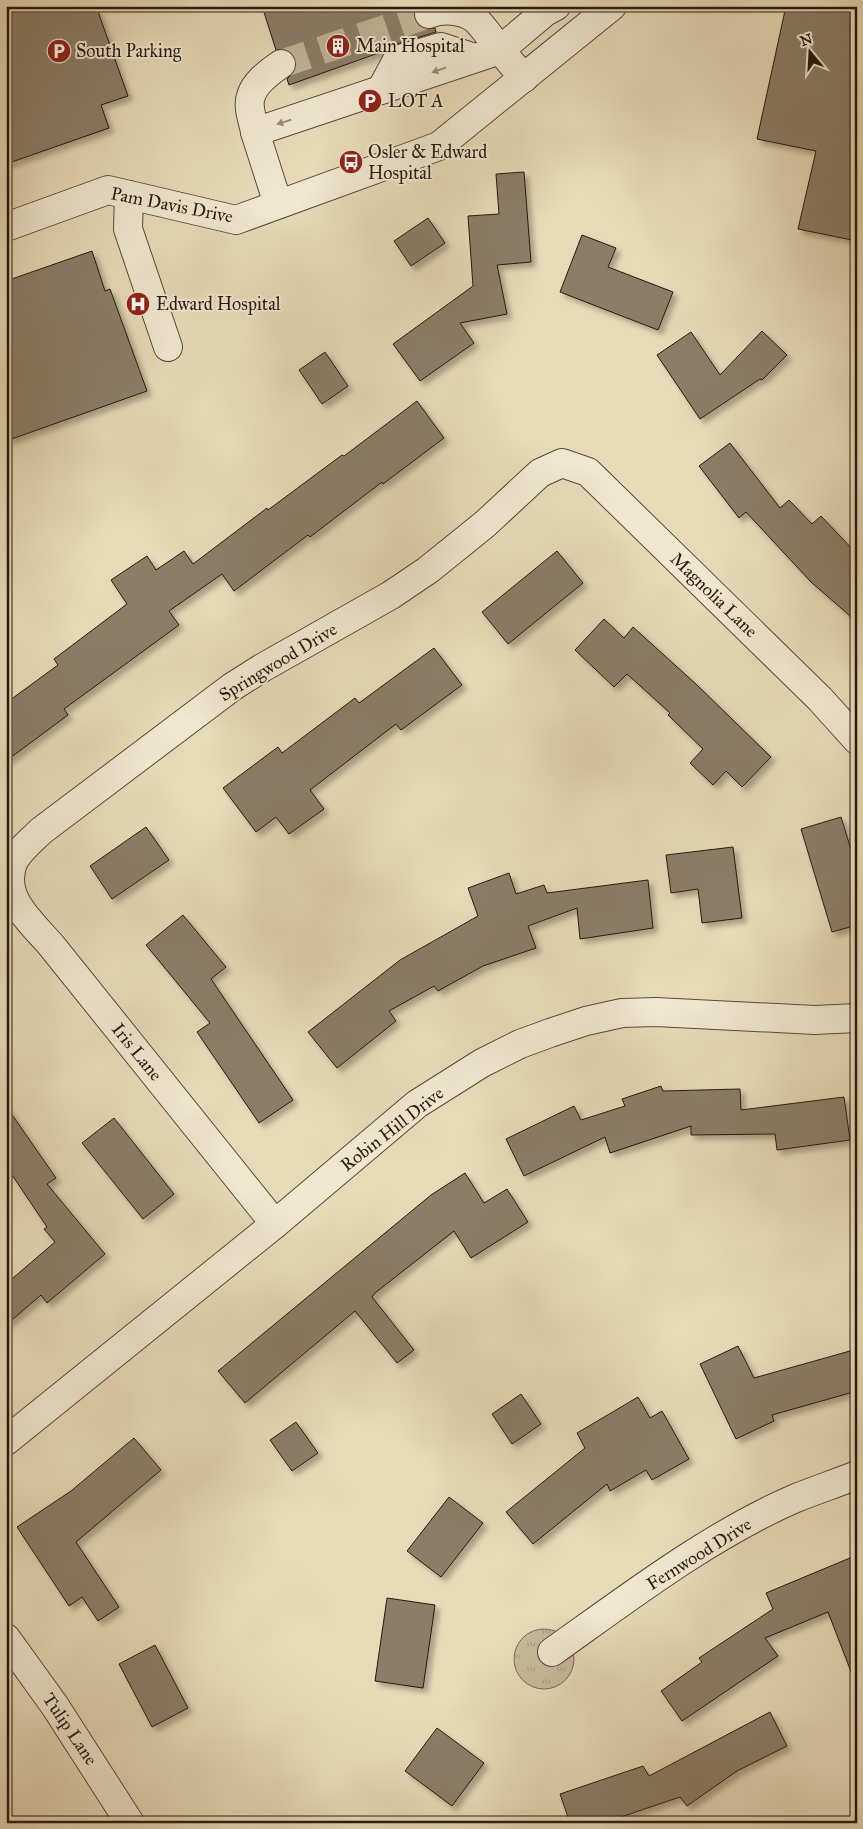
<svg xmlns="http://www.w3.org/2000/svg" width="863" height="1829" viewBox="0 0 863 1829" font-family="'IM FELL Great Primer',serif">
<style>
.grass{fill:url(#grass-tufts);stroke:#786856}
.building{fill:#8c7d67;stroke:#291810;filter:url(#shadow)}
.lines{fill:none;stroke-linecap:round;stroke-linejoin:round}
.minor-tunnel{stroke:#c1b396;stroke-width:28;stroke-dasharray:28 14;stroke-linecap:butt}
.minor-casing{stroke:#58483a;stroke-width:30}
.minor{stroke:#efe7d0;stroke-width:28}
.oneway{fill:#968a7a}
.labels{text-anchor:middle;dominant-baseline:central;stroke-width:4;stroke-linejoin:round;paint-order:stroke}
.poi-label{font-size:18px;fill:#291810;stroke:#efe7d0;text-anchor:start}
.street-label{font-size:18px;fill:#291810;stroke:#efe7d0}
</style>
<defs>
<pattern id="grass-tufts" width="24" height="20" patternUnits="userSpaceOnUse" patternTransform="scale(1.25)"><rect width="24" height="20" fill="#c7b99b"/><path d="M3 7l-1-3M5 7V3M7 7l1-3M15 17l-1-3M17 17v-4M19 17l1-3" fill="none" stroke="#ab9e84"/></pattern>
<filter id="shadow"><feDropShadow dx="4.5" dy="4.5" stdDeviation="2.5" flood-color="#0004"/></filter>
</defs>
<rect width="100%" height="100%" fill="#e7dab7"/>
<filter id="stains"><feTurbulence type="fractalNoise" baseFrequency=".004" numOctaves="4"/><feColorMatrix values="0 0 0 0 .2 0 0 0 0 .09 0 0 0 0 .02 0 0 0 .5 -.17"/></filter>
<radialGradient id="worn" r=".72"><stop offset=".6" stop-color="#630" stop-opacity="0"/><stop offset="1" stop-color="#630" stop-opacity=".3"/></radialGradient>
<!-- grass -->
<circle class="grass" cx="544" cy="1659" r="30"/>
<!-- building -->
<g class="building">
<polygon points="6,6 96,6 128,96 101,105 109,128 6,164"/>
<polygon points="262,6 416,6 414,11 414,19 418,25 426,29 435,28 436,32 393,45 384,51 289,85 287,79 295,71 296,62 293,54 288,50 276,50"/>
<polygon points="786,6 857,6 857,241 798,229 816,151 757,139"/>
<polygon points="524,172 531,262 497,265 507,314 460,323 474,343 420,381 393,344 473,286 468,216 499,214 496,174"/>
<polygon points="428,218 445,243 411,266 394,241"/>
<polygon points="582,235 616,248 608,267 673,292 658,330 560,292"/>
<polygon points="92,251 105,291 110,289 147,391 6,441 6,281"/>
<polygon points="762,331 787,355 762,380 760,379 700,419 657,355 691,332 720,375"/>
<polygon points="325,352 348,386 322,404 299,370"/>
<polygon points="417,401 444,438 383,484 382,482 310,537 308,535 234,591 222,574 169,611 179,625 64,709 68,715 6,761 6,703 58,665 54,659 127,604 111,580 147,556 156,570 184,551 193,564 267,508 268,510 342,455 344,456"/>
<polygon points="730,443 780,508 789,500 812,524 821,516 857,554 857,622 811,582 746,512 739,518 699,466"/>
<polygon points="557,551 583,583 508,644 482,612"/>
<polygon points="604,619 624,638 633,627 697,685 771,757 742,787 726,771 713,785 690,763 703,749 668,715 670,713 627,674 614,687 575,650"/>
<polygon points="434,648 462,685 401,730 396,724 310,790 324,809 289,834 276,817 256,832 223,788 278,747 282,753 355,698 359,703"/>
<polygon points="841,817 857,869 857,925 832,932 801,829"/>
<polygon points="146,827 169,860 112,899 90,866"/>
<polygon points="733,847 742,918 702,923 698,889 671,893 666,855"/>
<polygon points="509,873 516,894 544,885 547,893 648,880 653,928 580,939 577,908 528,926 536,948 483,966 438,991 434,986 389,1011 396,1021 337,1068 308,1032 400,960 478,916 468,888"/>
<polygon points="183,915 226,967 211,979 293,1100 259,1123 197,1032 210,1023 146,945"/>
<polygon points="661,1086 663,1091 740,1089 741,1110 844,1097 850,1140 777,1150 775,1134 691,1135 691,1126 610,1153 605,1137 524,1176 506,1139 574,1106 581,1120 625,1106 622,1099"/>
<polygon points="6,1106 56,1178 47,1184 105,1254 47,1303 41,1295 6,1325 6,1284 55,1242 44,1229 47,1227 6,1166"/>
<polygon points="114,1118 174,1194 143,1219 82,1143"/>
<polygon points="465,1173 484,1203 507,1189 528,1222 471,1258 454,1231 375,1293 372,1297 414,1350 397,1363 355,1311 245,1403 218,1371 431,1195"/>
<polygon points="738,1346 754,1378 857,1349 857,1391 772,1415 774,1421 736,1439 700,1364"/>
<polygon points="521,1394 541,1424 512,1444 492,1414"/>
<polygon points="638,1397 650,1418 662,1411 689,1459 652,1480 646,1470 610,1491 607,1484 533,1544 506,1512 585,1448 577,1433"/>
<polygon points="296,1422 318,1453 292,1471 270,1440"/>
<polygon points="134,1438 161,1470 76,1542 119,1607 98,1621 82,1597 69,1606 17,1527 71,1491"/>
<polygon points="449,1497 483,1523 441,1577 407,1551"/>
<polygon points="857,1555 857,1682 855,1682 828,1612 765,1638 778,1656 682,1721 661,1691 702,1662 699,1658 773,1609 766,1593"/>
<polygon points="387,1598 435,1605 423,1688 375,1681"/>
<polygon points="155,1645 188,1708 152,1727 119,1664"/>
<polygon points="770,1712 787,1746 737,1771 687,1806 680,1797 603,1823 570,1823 560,1794 643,1766 649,1776"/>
<polygon points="437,1728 484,1763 452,1806 405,1771"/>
</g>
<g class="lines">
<!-- minor-tunnel -->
<polyline class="minor-tunnel" points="281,64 429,14"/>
<!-- minor casing -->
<g class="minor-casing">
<g id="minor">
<path d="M429 14C443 8 463 10 475 19 483 26 493 41 500 50L545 12 556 6"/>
<polyline points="381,90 397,60 441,47 475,58"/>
<path d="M255 132C253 121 247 106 251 96 255 82 270 72 281 64"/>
<polyline points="129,195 128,229 168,347"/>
<polyline points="278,204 255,132 500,50 524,78"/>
<polyline points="6,227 108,190 236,220 439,146 612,6"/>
<path d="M275 1224 51 945C31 922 0 897 13 863 18 851 32 840 41 831L232 687 262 668 391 595 428 570 485 524 540 473 562 463 588 472 820 699 857 740"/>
<polyline points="6,1441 275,1224 417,1104 482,1063 520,1044 550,1033 586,1021 622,1013 656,1012 815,1020 857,1018"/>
<polyline points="6,1638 55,1706 130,1823"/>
<path d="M552 1652C628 1598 710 1535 796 1498 816 1490 837 1483 857 1475"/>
</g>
</g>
<!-- minor -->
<use href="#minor" class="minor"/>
</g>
<!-- one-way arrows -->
<defs><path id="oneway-solid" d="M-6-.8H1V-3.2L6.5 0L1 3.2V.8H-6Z" transform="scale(1.25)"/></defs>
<g class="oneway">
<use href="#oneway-solid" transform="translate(439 70) rotate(161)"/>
<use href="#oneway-solid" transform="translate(284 122) rotate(162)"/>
</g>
<!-- icons -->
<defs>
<g id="building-disc" transform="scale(1.25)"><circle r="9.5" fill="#8f2418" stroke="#efe7d0"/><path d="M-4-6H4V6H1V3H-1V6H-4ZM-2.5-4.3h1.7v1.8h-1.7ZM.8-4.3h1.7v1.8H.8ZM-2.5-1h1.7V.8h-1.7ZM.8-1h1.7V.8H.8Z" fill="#fff"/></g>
<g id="parking-disc" transform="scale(1.25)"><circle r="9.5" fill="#8f2418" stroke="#efe7d0"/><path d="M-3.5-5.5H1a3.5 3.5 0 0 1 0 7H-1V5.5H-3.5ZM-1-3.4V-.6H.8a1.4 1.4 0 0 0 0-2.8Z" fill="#fff"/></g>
<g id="bus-disc" transform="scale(1.25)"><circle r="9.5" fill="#8f2418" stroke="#efe7d0"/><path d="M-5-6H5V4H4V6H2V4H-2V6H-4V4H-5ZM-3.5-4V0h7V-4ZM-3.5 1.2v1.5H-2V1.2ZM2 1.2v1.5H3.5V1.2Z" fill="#fff"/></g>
<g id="hospital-disc" transform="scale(1.25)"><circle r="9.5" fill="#8f2418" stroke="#efe7d0"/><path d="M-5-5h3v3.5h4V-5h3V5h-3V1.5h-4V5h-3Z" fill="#fff"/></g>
</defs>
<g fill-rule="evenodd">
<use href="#building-disc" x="338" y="46"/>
<use href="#parking-disc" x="59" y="51"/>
<use href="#parking-disc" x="370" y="101"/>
<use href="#bus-disc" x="351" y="162"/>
<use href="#hospital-disc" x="138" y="304"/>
</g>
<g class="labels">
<!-- poi labels -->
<g class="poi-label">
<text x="356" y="46">Main Hospital</text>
<text x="76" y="51">South Parking</text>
<text x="388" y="101">LOT A</text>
<text x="368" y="152">Osler &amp; Edward<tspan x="368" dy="21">Hospital</tspan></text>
<text x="156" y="304">Edward Hospital</text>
</g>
<!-- street labels -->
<g class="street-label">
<text transform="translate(172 205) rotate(11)">Pam Davis Drive</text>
<text transform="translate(714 595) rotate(44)">Magnolia Lane</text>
<text transform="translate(278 662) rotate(-31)">Springwood Drive</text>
<text transform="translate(137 1052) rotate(51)">Iris Lane</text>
<text transform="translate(392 1129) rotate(-38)">Robin Hill Drive</text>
<text transform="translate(699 1554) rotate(-32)">Fernwood Drive</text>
<text transform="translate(70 1729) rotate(56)">Tulip Lane</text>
</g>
</g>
<!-- margin -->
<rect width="863" height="1829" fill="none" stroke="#e7dab7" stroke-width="25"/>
<rect x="8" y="8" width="848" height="1814" fill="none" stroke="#291810" stroke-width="2.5"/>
<rect x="12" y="12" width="838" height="1804" fill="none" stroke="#291810"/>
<!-- north arrow -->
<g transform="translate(810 52) rotate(342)" stroke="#efe7d0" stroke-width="4" paint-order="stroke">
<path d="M0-4L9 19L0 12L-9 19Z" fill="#291810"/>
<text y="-8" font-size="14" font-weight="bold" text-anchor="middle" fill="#291810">N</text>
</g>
<rect width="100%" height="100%" filter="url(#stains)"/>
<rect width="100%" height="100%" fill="url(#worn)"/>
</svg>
